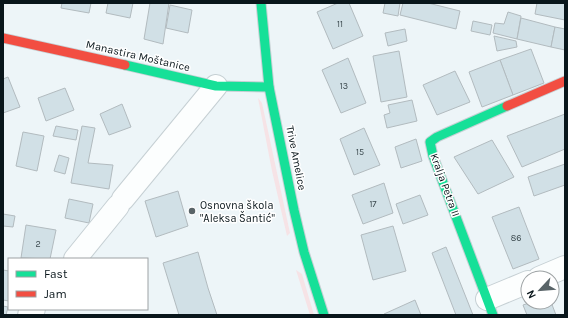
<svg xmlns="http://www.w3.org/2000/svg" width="568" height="318" viewBox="0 0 568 318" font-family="Karla,sans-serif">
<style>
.green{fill:#f6e3e6}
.building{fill:#d1e0e6;stroke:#b2bbbf}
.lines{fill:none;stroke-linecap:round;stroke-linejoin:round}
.street-casing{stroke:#c6d0d4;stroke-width:24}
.fast-casing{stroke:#c6d0d4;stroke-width:11}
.jam-casing{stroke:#c6d0d4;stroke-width:11}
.street{stroke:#fcfefe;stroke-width:22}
.fast{stroke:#16e098;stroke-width:9}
.jam{stroke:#f24e42;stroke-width:9}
.poi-dot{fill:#596468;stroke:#fff;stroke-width:1.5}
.labels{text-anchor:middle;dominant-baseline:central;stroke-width:3;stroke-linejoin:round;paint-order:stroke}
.number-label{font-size:9px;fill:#3c4a4f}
.street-label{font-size:11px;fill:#09161b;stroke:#fff}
.poi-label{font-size:11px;fill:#09161b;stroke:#fff;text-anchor:start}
</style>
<rect width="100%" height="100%" fill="#edf5f8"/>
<!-- green -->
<g class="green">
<polygon points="258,98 262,103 290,233 287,236 272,171"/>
<polygon points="296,270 302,274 314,315 310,315"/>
</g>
<!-- building -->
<g class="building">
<polygon points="62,3 91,3 89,13 61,8"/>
<polygon points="108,3 133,3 130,18 106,13"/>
<polygon points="150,3 169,3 163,44 144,39"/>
<polygon points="338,3 349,3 363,36 333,49 317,12"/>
<polygon points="385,3 400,3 398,16 383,13"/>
<polygon points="403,3 428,3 460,11 456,29 400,15"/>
<polygon points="537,3 565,3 565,20 535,14"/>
<polygon points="170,5 192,10 188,33 166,28"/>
<polygon points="508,12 521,16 517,39 493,33 495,23 504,24"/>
<polygon points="521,18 555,27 551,47 517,39"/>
<polygon points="473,21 492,25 490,35 471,31"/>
<polygon points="555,27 565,29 565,50 551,47"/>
<polygon points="405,29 407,41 388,46 385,33"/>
<polygon points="494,36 516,41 517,47 497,51"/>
<polygon points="531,49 544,83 513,95 500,60"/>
<polygon points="399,51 407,97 381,102 373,56"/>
<polygon points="348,58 366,103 341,113 322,70"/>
<polygon points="500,60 513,95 482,107 469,72"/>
<polygon points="455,71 470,102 437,115 423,85"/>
<polygon points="8,77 20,107 3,113 3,79"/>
<polygon points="65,88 74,110 46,121 38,98"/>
<polygon points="412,100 417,121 387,128 384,115 390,113 388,105"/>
<polygon points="122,104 131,127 109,135 100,114"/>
<polygon points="565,114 565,149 522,167 507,136"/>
<polygon points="56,126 78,130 76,140 53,136"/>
<polygon points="82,126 95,128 88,163 113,165 109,189 71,183"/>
<polygon points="364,128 380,165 354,175 340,139"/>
<polygon points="23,132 44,136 37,171 16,166"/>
<polygon points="416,139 422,161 401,168 395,147"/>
<polygon points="492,140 514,177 478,194 454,157"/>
<polygon points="59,155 69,158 65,174 54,171"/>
<polygon points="565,164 565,185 534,196 528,177"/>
<polygon points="384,183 393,213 363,224 352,195"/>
<polygon points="178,191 188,226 156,237 145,201"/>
<polygon points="420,195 428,215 403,224 396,204"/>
<polygon points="69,199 93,204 89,223 65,218"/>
<polygon points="519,207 539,259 513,269 492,217"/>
<polygon points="3,214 15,216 13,227 3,226"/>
<polygon points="26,225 56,230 50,259 21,258"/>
<polygon points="393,226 406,271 373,280 361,235"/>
<polygon points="446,247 473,315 456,315 432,253"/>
<polygon points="198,252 208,288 217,315 179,315 163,263"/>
<polygon points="3,270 9,271 9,301 3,300"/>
<polygon points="415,300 421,315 385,315 384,314"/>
<polygon points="532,302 551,302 556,315 527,315 523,305"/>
<polygon points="3,306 8,307 6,315 3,315"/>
</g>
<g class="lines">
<!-- street casing -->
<g class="street-casing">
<g id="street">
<polyline points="123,199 216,86"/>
<polyline points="75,259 118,206"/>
<polyline points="539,278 565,267"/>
<polyline points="487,299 528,282"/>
<polyline points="29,315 34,309"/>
</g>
</g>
<!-- fast casing -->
<g class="fast-casing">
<g id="fast">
<polyline points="261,3 269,87 294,210 304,252 324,315"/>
<polyline points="125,65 216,86 269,87"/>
<polyline points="493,315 433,156 430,142 437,137 507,106"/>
</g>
</g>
<!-- jam casing -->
<g class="jam-casing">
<g id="jam">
<polyline points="3,38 125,65"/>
<polyline points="507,106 565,81"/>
</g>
</g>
<!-- street -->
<use href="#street" class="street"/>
<!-- fast -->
<use href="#fast" class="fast"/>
<!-- jam -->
<use href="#jam" class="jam"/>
</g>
<!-- markers -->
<circle class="poi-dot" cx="192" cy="211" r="4"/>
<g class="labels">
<!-- number labels -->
<g class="number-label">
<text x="340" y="24">11</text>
<text x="344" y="86">13</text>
<text x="360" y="152">15</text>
<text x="373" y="204">17</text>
<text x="516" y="238">86</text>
<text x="38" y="244">2</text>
</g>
<!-- street labels -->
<g class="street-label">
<text transform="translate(138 56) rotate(13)">Manastira Moštanice</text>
<text transform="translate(296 158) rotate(79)">Trive Amelice</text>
<text transform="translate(445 185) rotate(70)">Kralja Petra II</text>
</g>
<!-- poi labels -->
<g class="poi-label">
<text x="200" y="205">Osnovna škola<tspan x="200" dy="13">"Aleksa Šantić"</tspan></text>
</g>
</g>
<!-- border -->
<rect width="568" height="318" fill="none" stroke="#09161b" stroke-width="8"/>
<!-- legend -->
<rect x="8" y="258" width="140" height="52" fill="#ffffff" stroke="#9da2a4"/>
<rect x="16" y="271" width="20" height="6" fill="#16e098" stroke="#9da2a4"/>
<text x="44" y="278" font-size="12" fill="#09161b">Fast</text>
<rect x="16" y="291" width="20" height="6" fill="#f24e42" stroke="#9da2a4"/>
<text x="44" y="298" font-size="12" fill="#09161b">Jam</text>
<!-- north arrow -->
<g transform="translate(540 290) rotate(244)"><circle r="19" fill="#ffffff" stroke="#9da2a4"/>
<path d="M0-3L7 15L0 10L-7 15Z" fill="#596468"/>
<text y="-6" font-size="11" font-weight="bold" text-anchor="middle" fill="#09161b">N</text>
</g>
</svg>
